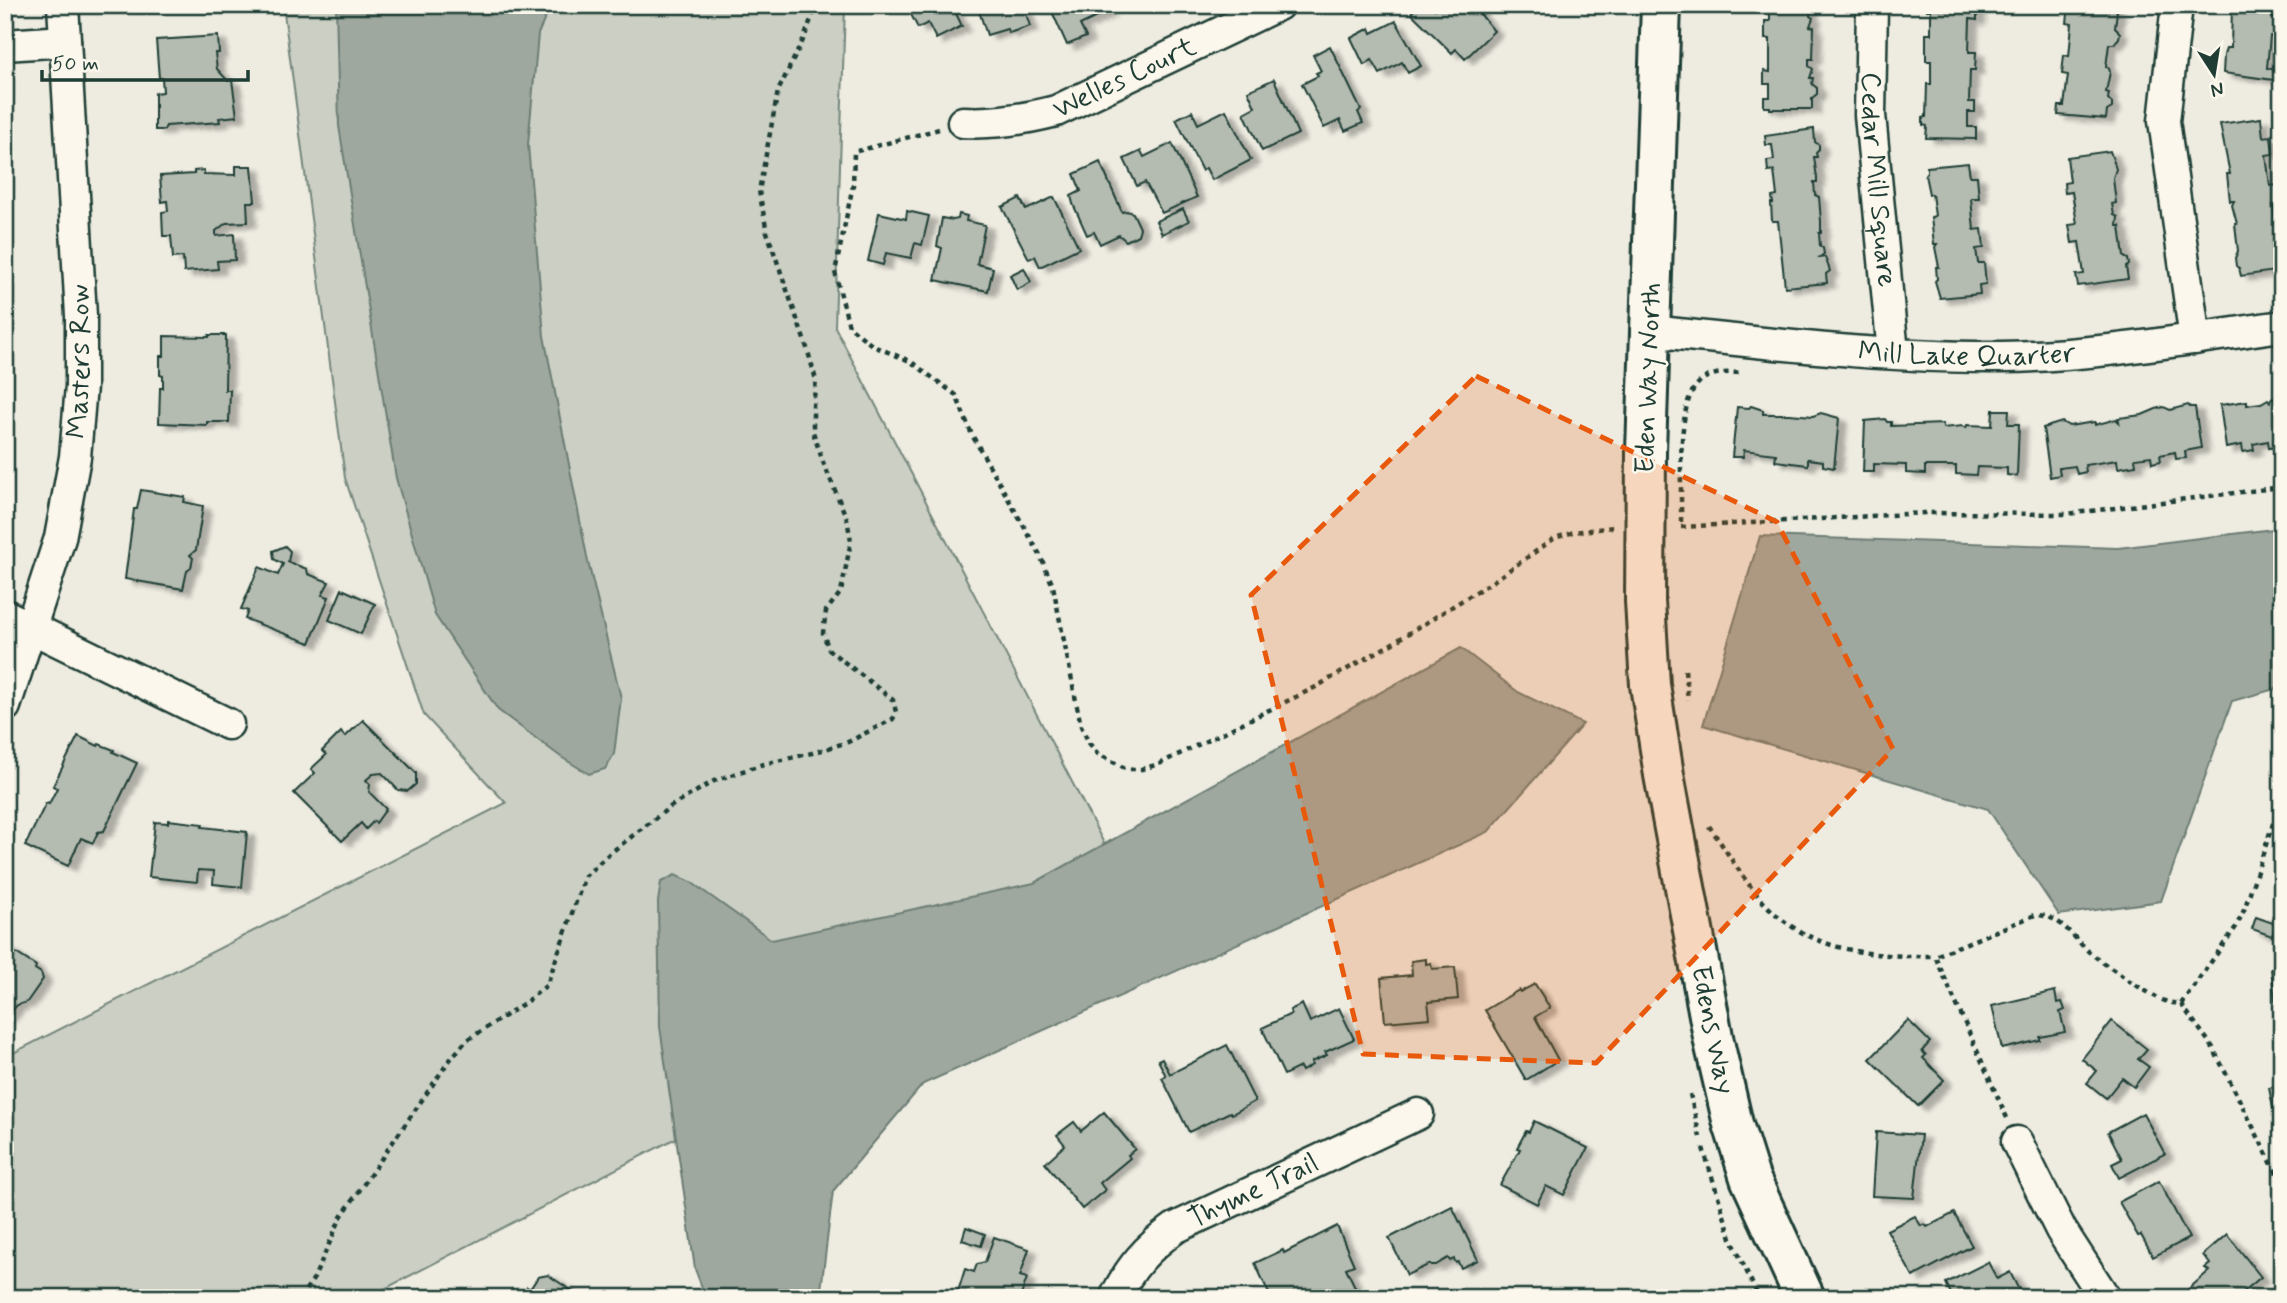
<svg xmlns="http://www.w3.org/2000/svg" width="2287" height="1303" viewBox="0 0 2287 1303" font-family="Mynerve,sans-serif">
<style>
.green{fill:#cbcfc4;stroke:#75867c;stroke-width:2}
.water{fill:#9fa89f;stroke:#6c7d74;stroke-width:2}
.building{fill:#b4bbb0;stroke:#1f3d34;stroke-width:2;filter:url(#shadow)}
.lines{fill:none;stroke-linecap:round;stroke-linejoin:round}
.minor-casing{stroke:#1f3d34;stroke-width:35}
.tertiary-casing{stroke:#1f3d34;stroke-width:44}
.path{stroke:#1f3d34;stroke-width:4.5;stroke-dasharray:5 5;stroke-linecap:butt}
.minor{stroke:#fbf7ec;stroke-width:30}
.tertiary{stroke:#fbf7ec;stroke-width:38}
.marked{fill:#e8590c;fill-opacity:0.2;stroke:#e8590c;stroke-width:5;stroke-dasharray:14 9;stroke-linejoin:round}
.labels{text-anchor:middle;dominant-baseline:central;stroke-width:5;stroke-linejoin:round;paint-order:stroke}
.street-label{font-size:28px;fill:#1f3d34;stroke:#fbf7ec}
</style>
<defs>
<filter id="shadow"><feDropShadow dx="8" dy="4.5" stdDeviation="2" flood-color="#0004"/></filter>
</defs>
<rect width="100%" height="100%" fill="#eeece1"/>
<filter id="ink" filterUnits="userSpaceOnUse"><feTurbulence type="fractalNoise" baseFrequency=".0143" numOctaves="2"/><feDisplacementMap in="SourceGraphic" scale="14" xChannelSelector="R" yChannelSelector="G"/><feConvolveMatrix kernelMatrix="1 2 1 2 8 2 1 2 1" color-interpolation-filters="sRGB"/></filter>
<g filter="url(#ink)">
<!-- green -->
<polygon class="green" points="283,5 845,5 835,327 1134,901 367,1298 5,1298 5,1057 506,803 424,715 345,478"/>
<!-- water -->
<g class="water">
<polygon points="336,5 551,5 538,34 528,145 544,336 588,562 621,698 614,754 605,769 589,774 561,757 498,710 435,615 396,478 339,126"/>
<polygon points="2282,528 2282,687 2232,701 2161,901 2059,915 1988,809 1703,725 1760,536 2118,548"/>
<polygon points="1461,648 1518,692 1583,724 1488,832 923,1084 833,1191 820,1298 706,1298 695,1269 660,1027 658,902 661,882 675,875 691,882 772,940 1034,883"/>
</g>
<!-- building -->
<g class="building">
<polygon points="906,5 952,5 962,26 936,39 928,23 918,28"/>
<polygon points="977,5 1023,5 1030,26 1009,33 1007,29 987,35"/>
<polygon points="1049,5 1104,5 1107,12 1080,25 1086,37 1067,45"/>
<polygon points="1418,5 1431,5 1435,9 1438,5 1473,5 1494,31 1465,59 1456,49 1452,53 1411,13"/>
<polygon points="1770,5 1810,5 1810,16 1813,18 1810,26 1814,27 1813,59 1809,59 1809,66 1813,69 1810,78 1813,78 1812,84 1817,88 1817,94 1812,98 1812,109 1770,109 1770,107 1764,107 1764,97 1770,97 1770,84 1764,84 1764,71 1770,72 1770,39 1765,39 1765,21 1770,21"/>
<polygon points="1927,5 1970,5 1970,9 1977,9 1977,20 1970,19 1969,52 1976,52 1975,70 1970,70 1969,102 1975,102 1975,112 1968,112 1968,127 1976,127 1976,139 1926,138 1927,126 1923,125 1923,118 1926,117 1927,84 1931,84 1931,61 1926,61 1926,34 1931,34 1931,10 1927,10"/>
<polygon points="2069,5 2112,5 2117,11 2115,28 2120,33 2119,38 2114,44 2109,44 2106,67 2109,68 2110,72 2106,92 2109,93 2108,99 2112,103 2112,108 2107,111 2106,119 2058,115 2059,106 2064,106 2068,75 2062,74 2064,55 2069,56 2072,24 2067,23"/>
<polygon points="2232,5 2274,5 2272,18 2281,19 2279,37 2270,36 2267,68 2275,70 2274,80 2223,73 2224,55 2226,48 2231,48"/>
<polygon points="1396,21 1421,66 1408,73 1402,62 1380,74 1372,60 1364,65 1351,38 1370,28 1372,33"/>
<polygon points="218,36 219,53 215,53 217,69 228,81 232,80 237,116 219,118 220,122 166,126 164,130 155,130 155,93 163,92 162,78 159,78 156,40"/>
<polygon points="1330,46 1361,110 1358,112 1363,123 1345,131 1340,120 1324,128 1302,84 1318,76 1316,73 1321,71 1313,55"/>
<polygon points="1274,79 1298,134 1262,151 1244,113 1255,107 1248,91"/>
<polygon points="1226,110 1251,160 1212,180 1206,168 1202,171 1176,119 1192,111 1198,124"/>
<polygon points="2261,118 2263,137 2271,136 2273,154 2266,155 2270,186 2278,185 2280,204 2273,205 2275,221 2282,220 2282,245 2278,245 2282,270 2241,276 2239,268 2236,266 2235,258 2238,251 2235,224 2237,224 2232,205 2234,201 2230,201 2227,174 2230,174 2220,124"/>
<polygon points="1814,129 1815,142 1819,145 1819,150 1816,153 1817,157 1814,157 1817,178 1817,182 1814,182 1815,195 1819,197 1821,221 1821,233 1819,233 1820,246 1823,248 1824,254 1820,257 1825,257 1830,271 1826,274 1827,283 1785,287 1778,221 1772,221 1771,203 1773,203 1772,197 1777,196 1774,171 1768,172 1767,161 1774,160 1772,145 1766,145 1765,136"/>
<polygon points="1172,143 1197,197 1162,213 1145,182 1137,186 1124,159 1141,151 1144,157"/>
<polygon points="2110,151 2116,169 2113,178 2116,203 2112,204 2114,215 2118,217 2117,226 2120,226 2124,257 2128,259 2129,265 2126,267 2128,279 2078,286 2076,275 2084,274 2079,242 2072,243 2069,225 2077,224 2072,192 2065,193 2064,183 2070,182 2067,157"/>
<polygon points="1100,162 1122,212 1127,211 1133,213 1140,228 1138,235 1126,241 1119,235 1100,244 1094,232 1087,235 1073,204 1071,196 1081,191 1074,174"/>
<polygon points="1968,163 1970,176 1977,176 1979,198 1971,198 1974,230 1982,229 1984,248 1976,249 1978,263 1984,263 1986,284 1979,285 1980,294 1940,298 1935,281 1937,279 1936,267 1939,267 1935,247 1937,244 1934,244 1931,217 1935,216 1932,194 1929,194 1925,175 1927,173 1927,167"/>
<polygon points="236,166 252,166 255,202 247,202 248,222 226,223 216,231 216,236 234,234 235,260 217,261 218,269 184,272 183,257 173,258 171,236 163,236 162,212 168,211 167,201 162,202 160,176 194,174 194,171 204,170 204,174 236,175"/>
<polygon points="1054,197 1079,248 1040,267 1035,256 1029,259 1002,207 1020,198 1026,210"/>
<polygon points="1183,209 1189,221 1162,234 1156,221"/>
<polygon points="907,211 929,216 922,245 915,243 911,258 886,253 883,265 868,261 879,213 906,219"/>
<polygon points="959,214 967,216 966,221 985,225 977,264 993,268 988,291 935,280 942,248 937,246 942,218 953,220 958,219"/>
<polygon points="1024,268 1031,282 1017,290 1010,275"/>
<polygon points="209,335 226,335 225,390 230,390 229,422 207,422 207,425 159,423 160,388 163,388 163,376 160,375 160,356 164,356 164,336 209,337"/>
<polygon points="2282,397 2282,446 2269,448 2268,441 2253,444 2254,450 2243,452 2242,445 2226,448 2220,405 2247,401 2247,405 2261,403 2268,399 2270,402 2271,399"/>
<polygon points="2188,405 2190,407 2195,407 2201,448 2185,451 2186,458 2176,459 2175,452 2160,455 2161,461 2152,463 2151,456 2135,458 2136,465 2118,468 2117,460 2085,465 2086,472 2077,474 2075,466 2059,468 2060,475 2050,477 2043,428 2062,422 2069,426 2095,422 2095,425 2116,419 2119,422 2118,418 2142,415 2156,409 2164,407 2170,410"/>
<polygon points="1751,406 1763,410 1763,414 1789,414 1813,416 1821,413 1839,418 1834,468 1823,466 1823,461 1808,459 1808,465 1775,461 1776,454 1744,450 1743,457 1732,457 1737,407 1749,408"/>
<polygon points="1993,410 2009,410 2008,424 2019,424 2017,476 2007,475 2007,468 1977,467 1976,475 1956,474 1956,466 1925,466 1925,474 1906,473 1906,465 1874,464 1874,472 1863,472 1865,421 1885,419 1887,422 1891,422 1891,426 1943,424 1943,428 1963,426 1966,428 1967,425 1992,426"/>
<polygon points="141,490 185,497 184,502 203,506 196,550 190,555 193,558 191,568 187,571 183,589 125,579 134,509 137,509"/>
<polygon points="285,546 290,551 288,562 307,569 308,574 329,582 322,595 329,597 310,643 245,619 248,611 241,609 259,567 278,575 283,564 274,559 273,551"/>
<polygon points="342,589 375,604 361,634 329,620"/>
<polygon points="363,720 416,773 416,784 408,791 398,790 382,773 373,774 366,780 370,784 369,792 386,809 376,823 374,821 366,829 361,823 342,841 294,793 315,773 311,769 326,755 322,751 341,732 345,737"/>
<polygon points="78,736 98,746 99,744 114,750 113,752 137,763 104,831 98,832 93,843 81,838 68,866 25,846 46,803 49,804 57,788 53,786"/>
<polygon points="168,820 203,824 202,827 247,832 242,887 213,884 214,871 198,870 197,882 149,877 155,822 168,823"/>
<polygon points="2256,917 2276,924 2272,936 2252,929"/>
<polygon points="5,946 36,966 35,969 41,973 43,979 27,1002 17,1005 5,1019"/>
<polygon points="1426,959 1426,964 1431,963 1432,969 1455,967 1458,999 1428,1002 1430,1018 1385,1022 1381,978 1412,975 1411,961"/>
<polygon points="2282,967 2282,1022 2278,1023 2271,969"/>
<polygon points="1535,984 1550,1008 1535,1017 1558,1060 1526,1080 1485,1010 1519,990 1520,992"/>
<polygon points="2055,991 2057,1003 2062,1002 2065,1010 2060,1012 2065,1032 2040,1037 2040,1040 2002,1049 1992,1006"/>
<polygon points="1302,1004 1310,1022 1339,1008 1354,1039 1325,1052 1327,1055 1311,1062 1312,1065 1302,1071 1300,1067 1284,1075 1262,1028 1291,1014 1290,1010"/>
<polygon points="1908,1020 1930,1042 1922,1051 1926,1055 1923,1058 1944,1080 1918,1106 1870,1059"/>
<polygon points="2112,1021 2147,1049 2138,1059 2149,1067 2134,1087 2122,1078 2106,1098 2087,1083 2097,1071 2082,1059"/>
<polygon points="1227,1045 1255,1101 1232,1114 1230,1112 1189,1132 1162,1078 1166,1076 1158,1060 1162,1058 1170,1074"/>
<polygon points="2282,1085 2282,1106 2273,1108 2269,1088"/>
<polygon points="1104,1112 1135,1149 1128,1155 1130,1158 1100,1183 1105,1190 1082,1209 1045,1163 1065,1145 1057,1135 1074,1122 1081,1131"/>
<polygon points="2143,1113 2165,1154 2119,1178 2112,1164 2122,1159 2108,1132"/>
<polygon points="1534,1121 1588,1148 1564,1195 1546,1186 1537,1204 1500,1185 1520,1149 1517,1148 1526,1131 1529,1132"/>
<polygon points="1876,1132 1921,1135 1914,1198 1872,1196"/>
<polygon points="2159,1181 2189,1238 2153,1257 2141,1235 2138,1236 2119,1202"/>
<polygon points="1452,1206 1478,1260 1461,1268 1458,1262 1456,1263 1454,1259 1450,1261 1448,1258 1436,1265 1428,1265 1407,1275 1389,1238"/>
<polygon points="1954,1213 1972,1246 1913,1277 1887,1230 1915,1216 1921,1226 1925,1224 1927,1227"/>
<polygon points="1337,1226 1354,1265 1346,1268 1356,1289 1336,1297 1335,1295 1329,1298 1271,1298 1255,1263 1283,1250 1284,1253"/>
<polygon points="966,1227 985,1234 981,1246 962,1240"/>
<polygon points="2227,1234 2261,1277 2236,1298 2190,1298 2185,1292 2209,1271 2205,1268 2210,1264 2203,1255"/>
<polygon points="994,1237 1029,1249 1020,1276 1027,1278 1020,1298 956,1298 965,1269 974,1272 977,1264 985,1262"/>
<polygon points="1988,1262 1997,1279 2010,1272 2021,1294 2013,1298 1953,1298 1946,1283"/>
<polygon points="548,1275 578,1295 579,1298 519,1298 527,1287 530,1289 538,1277"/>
</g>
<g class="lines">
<!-- minor casing -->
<g class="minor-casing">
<g id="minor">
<path id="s1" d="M1872 5 1870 115 1893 353"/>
<polyline points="2177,5 2164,121 2195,339"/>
<polyline points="5,45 65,41"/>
<path id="s2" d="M963 122C995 124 1025 119 1056 111L1278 5"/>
<path id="s3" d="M1650 331C1767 343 1884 358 2001 357 2096 356 2189 339 2282 326"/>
<polyline points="5,615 228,724"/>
<path id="s4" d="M5 706 60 538 75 457 81 386V316L63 5"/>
<polyline points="2017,1142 2061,1230 2105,1298"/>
<path id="s5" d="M1115 1298C1130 1267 1147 1248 1175 1228L1418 1114"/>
</g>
</g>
<!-- tertiary casing -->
<g class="tertiary-casing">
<g id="tertiary">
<path id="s6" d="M1661 5 1646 451 1645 601 1650 685 1664 775 1714 1042 1733 1124 1750 1178 1805 1298"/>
</g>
</g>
<!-- path -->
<g class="path">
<polyline points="939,129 854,152 853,185 835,272 849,326 873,346 910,361 956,395 972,435 1039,553 1053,586 1081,726 1089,743 1098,754 1127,769 1142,769 1159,764 1314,688 1393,643 1492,582 1555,538 1574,532 1614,527"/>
<path d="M1681 522C1682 491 1676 409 1696 386 1707 372 1725 372 1742 373"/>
<polyline points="1681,527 1924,513 2067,514 2282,487"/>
<polyline points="1685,670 1688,700"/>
<path d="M1709 826C1730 855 1750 893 1778 916 1821 953 1880 957 1935 956"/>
<polyline points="2181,1004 2212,1046 2282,1184"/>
<polyline points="1690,1094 1700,1137"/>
<path d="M2007 1118 1935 956 2035 915C2060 915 2070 934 2087 950 2102 963 2147 994 2165 1001 2169 1003 2176 1003 2181 1004L2236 927 2244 910 2282 797"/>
<polyline points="1703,1148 1731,1238 1759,1298"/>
<polyline points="300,1298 314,1278 341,1217 449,1061 466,1041 526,1002 547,985 585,876 609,854 670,807 714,781 760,765 812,753 848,742 893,719 896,712 893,700 829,650 823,633 826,611 841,592 851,541 847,519 823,462 813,432 813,406 816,380 807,348 767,232 759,191 778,91 805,36 816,5"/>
</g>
<!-- minor -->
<use href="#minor" class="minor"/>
<!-- tertiary -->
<use href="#tertiary" class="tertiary"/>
</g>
</g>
<!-- marked area -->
<path class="marked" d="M1476 376 1777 522 1893 749 1596 1063 1363 1054 1251 595Z"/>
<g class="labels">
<!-- street labels -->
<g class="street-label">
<text stroke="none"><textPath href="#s2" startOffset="170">Welles Court</textPath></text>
<text stroke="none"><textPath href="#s1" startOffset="175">Cedar Mill Square</textPath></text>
<text stroke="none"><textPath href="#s3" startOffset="318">Mill Lake Quarter</textPath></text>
<text stroke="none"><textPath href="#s4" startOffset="355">Masters Row</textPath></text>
<text transform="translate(1649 378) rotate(-88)">Eden Way North</text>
<text stroke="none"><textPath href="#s6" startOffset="1031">Edens Way</textPath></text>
<text stroke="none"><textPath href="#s5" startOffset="180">Thyme Trail</textPath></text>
</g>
</g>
<!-- margin -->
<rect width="2287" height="1303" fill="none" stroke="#fbf7ec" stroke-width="28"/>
<rect x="14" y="14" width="2259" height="1275" fill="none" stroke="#1f3d34" stroke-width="2.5" filter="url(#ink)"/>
<!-- north arrow -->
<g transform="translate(2214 74) rotate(168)" stroke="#fbf7ec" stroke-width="5" paint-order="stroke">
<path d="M0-5L12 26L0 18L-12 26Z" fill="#1f3d34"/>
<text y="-10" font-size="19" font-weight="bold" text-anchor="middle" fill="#1f3d34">N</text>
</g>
<!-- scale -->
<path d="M42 70v10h206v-10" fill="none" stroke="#1f3d34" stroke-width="3.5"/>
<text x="52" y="70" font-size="21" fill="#1f3d34" stroke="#fbf7ec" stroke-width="5" paint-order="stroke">50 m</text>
</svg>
